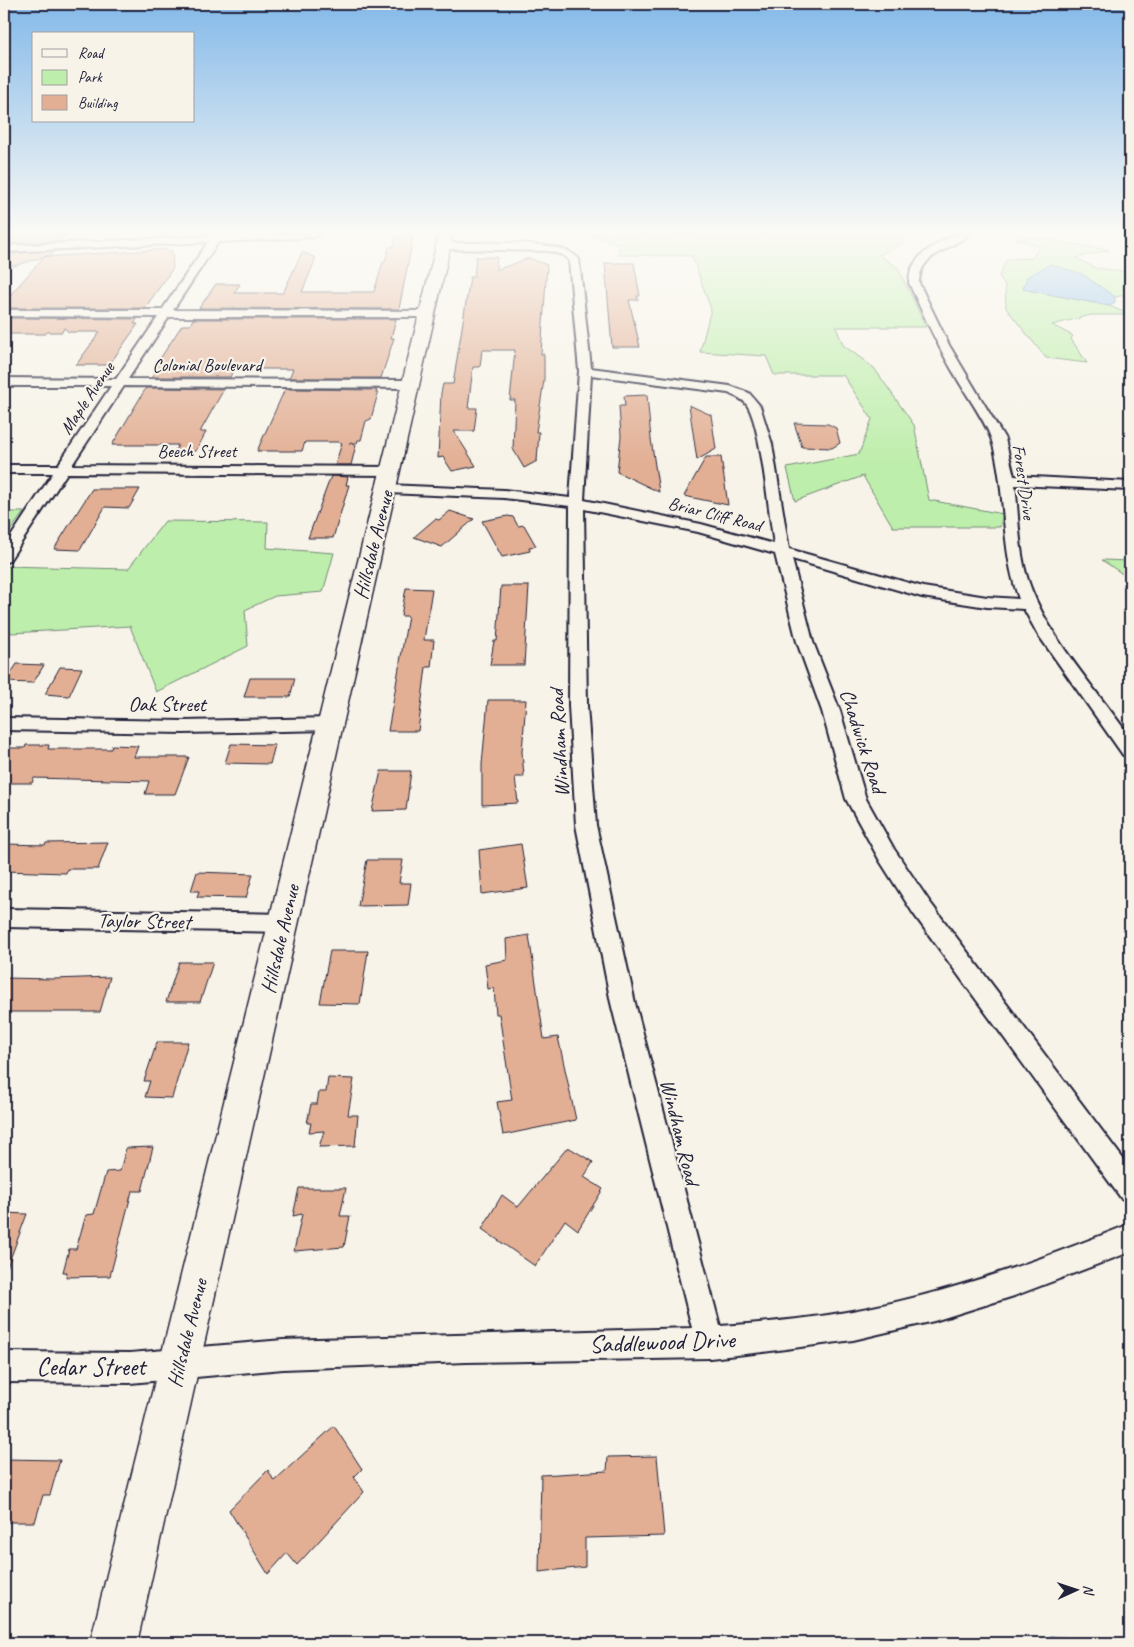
<svg xmlns="http://www.w3.org/2000/svg" width="1134" height="1647" viewBox="0 0 1134 1647" font-family="Caveat,sans-serif">
<style>
.green{fill:#beeeac;stroke:#708874}
.water{fill:#8fc0eb;stroke:#6381a5}
.building{fill:#e2af94;stroke:#22223b}
.lines{fill:none;stroke-linecap:round;stroke-linejoin:round}
.street-casing{stroke:#22223b;stroke-width:4}
.secondary-casing{stroke:#22223b;stroke-width:3}
.street{fill:#f7f3e8;fill-rule:evenodd}
.secondary{fill:#f7f3e8;fill-rule:evenodd}
.labels{text-anchor:middle;dominant-baseline:central;stroke-width:4.5;stroke-linejoin:round;paint-order:stroke}
.far-street-label{font-size:18px;fill:#22223b;stroke:#f7f3e8}
.street-label{font-size:21px;fill:#22223b;stroke:#f7f3e8}
.near-street-label{font-size:25px;fill:#22223b;stroke:#f7f3e8}
</style>
<rect width="100%" height="100%" fill="#f7f3e8"/>
<filter id="ink" filterUnits="userSpaceOnUse"><feTurbulence type="fractalNoise" baseFrequency=".02" numOctaves="2"/><feDisplacementMap in="SourceGraphic" scale="10" xChannelSelector="R" yChannelSelector="G"/><feConvolveMatrix kernelMatrix="1 2 1 2 8 2 1 2 1" color-interpolation-filters="sRGB"/></filter>
<g filter="url(#ink)">
<!-- green -->
<g class="green">
<polygon points="587,234 896,234 906,241 879,255 898,268 926,327 836,327 843,345 874,368 914,425 929,500 1003,514 1000,527 893,527 863,476 795,501 787,468 859,454 872,419 843,375 774,375 766,356 700,352 711,309 692,256 619,255 618,243"/>
<polygon points="1014,238 1037,238 1109,250 1076,258 1095,268 1130,272 1130,294 1115,297 1082,274 1023,289 1110,306 1130,315 1091,315 1052,325 1073,336 1071,339 1087,363 1046,358 1006,308 1005,286 999,276 1007,259 1032,258 1040,247"/>
<polygon points="4,512 24,512 4,539"/>
<polygon points="165,521 268,522 267,548 334,553 323,592 275,596 245,610 248,646 156,692 130,626 12,633 4,626 4,566 128,569"/>
<polygon points="1102,560 1130,561 1130,579"/>
</g>
<!-- water -->
<g class="water">
<polygon points="1050,264 1082,274 1115,297 1115,302 1110,306 1023,289 1027,277"/>
<polygon points="1051,1636 1126,1643 1040,1643"/>
</g>
<!-- building -->
<g class="building">
<polygon points="4,234 65,234 61,241 4,244"/>
<polygon points="397,237 413,238 399,309 199,308 216,284 240,284 234,293 283,293 302,252 316,258 302,292 374,292 383,262 385,262 389,247 393,247"/>
<polygon points="167,249 166,251 172,251 173,268 145,308 4,308 4,302 44,257"/>
<polygon points="54,251 53,254 4,269 4,254"/>
<polygon points="476,257 497,257 496,270 529,258 547,265 541,354 544,354 544,380 536,432 539,432 537,461 524,468 513,449 515,400 510,400 515,350 482,350 480,367 473,367 468,408 477,408 474,431 454,431 476,466 452,471 443,457 438,458 441,393 443,384 453,384 470,277 474,277"/>
<polygon points="605,263 634,263 640,296 637,296 638,300 629,300 640,347 612,347"/>
<polygon points="4,318 137,319 134,324 138,324 109,365 76,365 100,332 69,332 64,328 62,332 47,332 45,334 4,334"/>
<polygon points="193,319 396,319 391,338 394,338 381,378 289,378 293,369 234,369 230,377 152,377 157,368 154,368 182,325 190,325"/>
<polygon points="146,388 224,389 200,432 206,432 196,451 175,451 178,445 112,445"/>
<polygon points="285,389 377,390 376,393 378,393 371,419 366,421 361,440 358,440 357,443 349,443 356,445 351,465 335,465 342,443 338,442 305,442 302,451 257,451"/>
<polygon points="647,395 651,439 659,492 617,472 621,436 619,406 625,406 624,396"/>
<polygon points="689,405 711,415 716,449 697,460"/>
<polygon points="794,423 828,424 836,428 840,443 832,448 802,447"/>
<polygon points="706,457 721,457 728,505 684,496"/>
<polygon points="331,476 348,477 346,485 349,485 333,538 308,538"/>
<polygon points="92,489 140,489 129,508 105,507 80,550 54,549"/>
<polygon points="450,511 474,519 442,547 414,537 435,519 439,520"/>
<polygon points="508,516 513,517 518,526 524,525 536,546 529,547 530,551 502,557 482,521"/>
<polygon points="501,586 529,586 524,665 490,665 494,641 497,641"/>
<polygon points="406,588 432,589 424,640 434,640 431,667 426,667 418,731 388,731 408,616 401,616"/>
<polygon points="17,664 44,665 33,683 5,682"/>
<polygon points="60,667 82,668 69,696 45,694"/>
<polygon points="250,678 295,678 290,697 244,697"/>
<polygon points="488,700 526,700 522,752 524,777 515,777 518,803 482,805 482,764"/>
<polygon points="231,744 275,745 270,764 225,763"/>
<polygon points="26,745 49,745 48,749 111,749 112,745 138,746 134,757 189,757 175,794 145,794 149,781 34,778 32,783 4,783 4,748 25,748"/>
<polygon points="381,771 411,771 406,810 372,811"/>
<polygon points="108,842 98,869 67,869 66,873 4,871 4,844 45,845 46,843"/>
<polygon points="521,844 528,888 482,894 479,850"/>
<polygon points="367,860 403,860 399,883 411,883 408,905 358,906"/>
<polygon points="197,872 253,874 246,898 197,897 199,891 191,891"/>
<polygon points="529,935 544,1039 558,1037 576,1120 503,1135 497,1102 512,1100 499,1014 496,1014 494,988 488,989 485,964 507,960 506,939"/>
<polygon points="330,951 368,951 360,1004 320,1003"/>
<polygon points="179,962 213,962 200,1002 166,1002"/>
<polygon points="110,977 100,1012 4,1012 4,978 54,979"/>
<polygon points="157,1042 188,1042 172,1098 145,1097 150,1081 144,1081"/>
<polygon points="328,1078 354,1079 348,1115 358,1115 355,1146 319,1147 324,1131 309,1132 311,1123 307,1123 311,1104 317,1104 319,1092 326,1092"/>
<polygon points="153,1147 142,1191 132,1191 110,1276 66,1277 67,1272 63,1272 69,1249 76,1249 86,1215 94,1214 106,1172 120,1171 126,1148"/>
<polygon points="568,1147 593,1162 584,1177 603,1189 578,1230 565,1220 535,1266 482,1229 502,1195 518,1207"/>
<polygon points="299,1188 346,1188 340,1216 350,1216 344,1247 294,1251 302,1214 293,1216"/>
<polygon points="4,1213 27,1214 6,1270 4,1270"/>
<polygon points="334,1426 362,1469 354,1477 364,1492 297,1565 287,1553 268,1574 229,1510 268,1470 274,1481"/>
<polygon points="657,1456 664,1536 585,1538 585,1567 539,1572 541,1475 607,1471 608,1457"/>
<polygon points="4,1459 60,1460 50,1495 43,1495 35,1522 4,1522"/>
</g>
<g class="lines">
<!-- street casing -->
<g class="street-casing">
<g id="street">
<polygon points="213,234 319,234 314,237 218,242 173,310 427,311 433,314 427,317 169,317 128,379 410,380 416,384 410,388 124,386 72,465 391,467 398,471 391,475 67,473 9,561 4,563 4,547 53,473 4,473 4,465 58,465 111,386 4,386 4,378 116,379 158,317 4,316 4,310 162,310 208,242 4,252 4,246 212,236"/>
<path d="M956 234H968C950 252 920 252 919 283L949 345 1005 439 1014 476 1130 482V490L1015 485C1019 515 1018 550 1028 580 1046 635 1096 689 1130 737V757L1123 755 1037 633 1024 609 987 607 922 597 792 559 813 642 840 711 866 799 894 849 929 901 1130 1168V1202L1121 1198 913 913 880 861 846 799 822 711 797 642 775 554 698 532 584 509 587 706 596 825 635 1003 720 1326C764 1323 808 1319 852 1311 948 1294 1040 1260 1130 1224V1252L1014 1296 934 1321 853 1340 763 1352 710 1358 466 1362 283 1369 130 1383 4 1382V1352L130 1353 283 1340 692 1328 611 1003 576 825 569 706 570 506 504 498 387 493 380 489 387 485 504 490 570 498 579 371 569 260 563 255 549 251 444 249 439 246 444 243C473 244 561 237 579 259L591 368 730 386 749 393 760 406 772 444 789 549 923 587 987 597 1019 599C1000 548 1007 493 992 441 987 423 965 393 955 375 937 345 923 314 909 283 909 256 935 245 956 234ZM591 375 728 393C735 396 742 398 747 405 761 425 769 516 774 544L701 524 584 500Z"/>
<polygon points="4,718 183,721 330,718 336,719 339,724 336,729 330,730 183,733 4,730"/>
<polygon points="4,909 284,914 292,917 295,923 292,929 284,932 4,927"/>
</g>
</g>
<!-- secondary casing -->
<g class="secondary-casing">
<polygon id="secondary" points="439,234 453,234 137,1643 90,1643"/>
</g>
<!-- street -->
<use href="#street" class="street"/>
<!-- secondary -->
<use href="#secondary" class="secondary"/>
</g>
</g>
<!-- sky -->
<linearGradient id="sky" x2="0" y2="1"><stop stop-color="#84b9e9"/><stop offset="0.5" stop-color="#fbfaf5"/><stop offset="1" stop-color="#fbfaf5" stop-opacity="0"/></linearGradient>
<rect width="1134" height="464" fill="url(#sky)"/>
<g class="labels">
<!-- far-street labels -->
<g class="far-street-label">
<text x="207" y="365">Colonial Boulevard</text>
<text transform="translate(87 398) rotate(-56)">Maple Avenue</text>
<text x="197" y="451">Beech Street</text>
<text transform="translate(1024 482) rotate(82)">Forest Drive</text>
<text transform="translate(715 514) rotate(14)">Briar Cliff Road</text>
</g>
<!-- street labels -->
<g class="street-label">
<text transform="translate(373 545) rotate(-76)">Hillsdale Avenue</text>
<text x="167" y="704">Oak Street</text>
<text transform="translate(863 741) rotate(72)">Chadwick Road</text>
<text transform="translate(559 743) rotate(-93)">Windham Road</text>
<text transform="translate(144 921) rotate(1)">Taylor Street</text>
<text transform="translate(280 939) rotate(-77)">Hillsdale Avenue</text>
<text transform="translate(680 1132) rotate(76)">Windham Road</text>
<text transform="translate(187 1333) rotate(-76)">Hillsdale Avenue</text>
</g>
<!-- near-street labels -->
<g class="near-street-label">
<text transform="translate(662 1342) rotate(-2)">Saddlewood Drive</text>
<text x="91" y="1367">Cedar Street</text>
</g>
</g>
<!-- margin -->
<rect width="1134" height="1647" fill="none" stroke="#f7f3e8" stroke-width="20"/>
<rect x="10" y="10" width="1114" height="1627" fill="none" stroke="#22223b" stroke-width="2" filter="url(#ink)"/>
<!-- legend -->
<rect x="32" y="32" width="162" height="90" fill="#f7f3e8" stroke="#a29fa3"/>
<rect x="42" y="49" width="25" height="8" fill="#f7f3e8" stroke="#a29fa3"/>
<text x="78" y="58" font-size="15" fill="#22223b">Road</text>
<rect x="42" y="70" width="25" height="15" fill="#beeeac" stroke="#a29fa3"/>
<text x="78" y="82" font-size="15" fill="#22223b">Park</text>
<rect x="42" y="95" width="25" height="15" fill="#e2af94" stroke="#a29fa3"/>
<text x="78" y="108" font-size="15" fill="#22223b">Building</text>
<!-- north arrow -->
<g transform="translate(1076 1590) rotate(87)" stroke="#f7f3e8" stroke-width="4" paint-order="stroke">
<path d="M0-4L9 19L0 12L-9 19Z" fill="#22223b"/>
<text y="-8" font-size="14" font-weight="bold" text-anchor="middle" fill="#22223b">N</text>
</g>
</svg>
